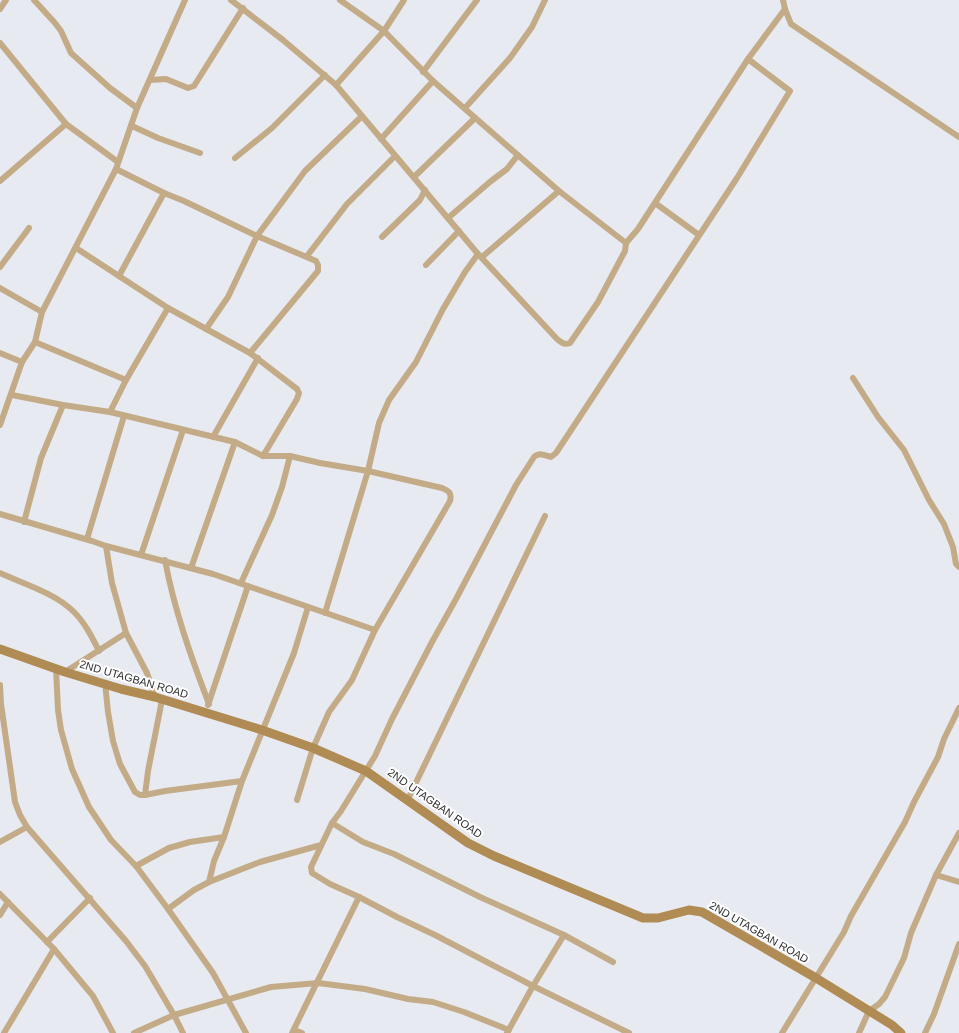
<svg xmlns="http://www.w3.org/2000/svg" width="959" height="1033" viewBox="0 0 959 1033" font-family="Helvetica,sans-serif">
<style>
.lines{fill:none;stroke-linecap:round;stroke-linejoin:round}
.street{stroke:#c4ab87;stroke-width:6}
.secondary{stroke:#b08b54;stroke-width:9}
.labels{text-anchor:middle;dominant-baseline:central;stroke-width:4;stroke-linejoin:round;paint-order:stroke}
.street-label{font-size:11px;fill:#2c2d2f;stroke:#fff}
</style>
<rect width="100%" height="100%" fill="#e7eaf0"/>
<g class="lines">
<!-- street -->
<g class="street">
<polyline points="34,0 55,23 61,31 71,53 110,88 137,108"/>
<path d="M231 0 283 40 336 85 478 254 557 339C562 343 564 345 570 343L598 302 625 251 626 243 638 229 748 59 785 9"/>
<polyline points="340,0 384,31 433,81 559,191 626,243"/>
<polyline points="783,0 785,9 791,24 959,137"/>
<polyline points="0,9 6,0"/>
<polyline points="0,43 66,124 118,162"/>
<polyline points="423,72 477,0"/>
<polyline points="150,80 166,79 188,88 194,86 243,8"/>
<polyline points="336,85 384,31 404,0"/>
<polyline points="465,108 510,58 532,27 545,0"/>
<polyline points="132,126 158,138 200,153"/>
<polyline points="381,139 433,81"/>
<polyline points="235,158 272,128 325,75"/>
<polyline points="116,169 164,193 184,201 257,236 316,261 318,265 318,271 250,353"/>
<polyline points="414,177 475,118"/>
<polyline points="0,181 66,124"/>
<polyline points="655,203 699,235"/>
<polyline points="448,218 491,181 507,169 518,155"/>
<polyline points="382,237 420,200 425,190"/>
<polyline points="76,248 168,308 250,353 297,389 299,393 297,399 263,456"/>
<polyline points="307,256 347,204 395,156"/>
<polyline points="482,257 559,191"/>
<polyline points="426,265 459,231"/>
<polyline points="0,267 29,228"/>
<polyline points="119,276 164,193"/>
<polyline points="0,288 42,312"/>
<polyline points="206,329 228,297 257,236 305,171 362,116"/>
<polyline points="35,342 126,380 110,412"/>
<polyline points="0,353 22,362"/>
<polyline points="853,378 878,417 904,450 929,500 944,524 953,547 956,564 959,567"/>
<polyline points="126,380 168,308"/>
<path d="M12 395 63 405 110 412 235 442 263 456H290L320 463 368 471 442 488C449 491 452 493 450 501L375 630 352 680 329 712 313 748 297 800"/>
<polyline points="0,425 22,362 35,342 42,312 116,169 137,108 185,0"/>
<polyline points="213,437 258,358"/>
<polyline points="0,514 92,541 106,546 213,574 375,630"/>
<polyline points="24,522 41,458 63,405"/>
<polyline points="87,539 124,416"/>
<polyline points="106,546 112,583 126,633"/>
<polyline points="141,555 183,430"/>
<path d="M165 560C174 609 191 657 209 704"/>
<polyline points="191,568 235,442"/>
<path d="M0 573C24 584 55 593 74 612 85 623 92 637 99 651"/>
<polyline points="241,583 272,515 282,487 290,456"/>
<polyline points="308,607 294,653 242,781 224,837 214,861 209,882 260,862 321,845"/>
<polyline points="325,613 368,471 379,423 389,400 416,362 443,309 465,272 478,254"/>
<polyline points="56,668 58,710 61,730 72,769 89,807 111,840 136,866 168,909 213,973 246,1033"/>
<polyline points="65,672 126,633 147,673 155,697"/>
<polyline points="105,683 108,712 113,741 120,764 135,792 140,795 145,795"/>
<polyline points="0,685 1,704 15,802 20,815 27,827 126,941 145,966 174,1015 183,1033"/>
<polyline points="162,700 148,771 145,795 165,791 242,781"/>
<polyline points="208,705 248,586"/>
<polyline points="408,799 545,516"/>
<polyline points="332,823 363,842 394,854 480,897 564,935 613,962"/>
<polyline points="0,842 27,827"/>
<polyline points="136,866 169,848 190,842 224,837"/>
<polyline points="936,875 959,882"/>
<polyline points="0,894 54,949 93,996 113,1033"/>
<polyline points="168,909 194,890 209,882"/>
<polyline points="0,915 8,902"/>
<polyline points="47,942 90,898"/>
<polyline points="294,1030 302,1033"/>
<polyline points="4,1033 54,949"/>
<polyline points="134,1033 174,1015 271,987 318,983 365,989 408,999 433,1002 464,1012 509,1030"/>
<polyline points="292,1033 359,897"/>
<polyline points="507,1033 533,986 564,935"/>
<path d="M629 1033 533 986 435 935 397 917 359 897 330 884 312 873 311 867 332 823 341 811 375 756 392 719 432 642 456 599 516 485 534 457C539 452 544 455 551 457L556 453 737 178 790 91 748 59"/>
<polyline points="782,1033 844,932 851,916 905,822 914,802 938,757 944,739 959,708"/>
<polyline points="859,1033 869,1011 879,1004 885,997 904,958 911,933 936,875 959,833"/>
<polyline points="925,1033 934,1014 959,944"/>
</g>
<!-- secondary -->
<polyline class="secondary" points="0,649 65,672 121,689 155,697 262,730 313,748 366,771 468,843 494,856 643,918 658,918 689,910 702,912 816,978 892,1025 901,1033"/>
</g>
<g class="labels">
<!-- street labels -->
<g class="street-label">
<text transform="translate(134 679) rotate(16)">2ND UTAGBAN ROAD</text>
<text transform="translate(435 803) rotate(35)">2ND UTAGBAN ROAD</text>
<text transform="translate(759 932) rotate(30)">2ND UTAGBAN ROAD</text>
</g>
</g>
</svg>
